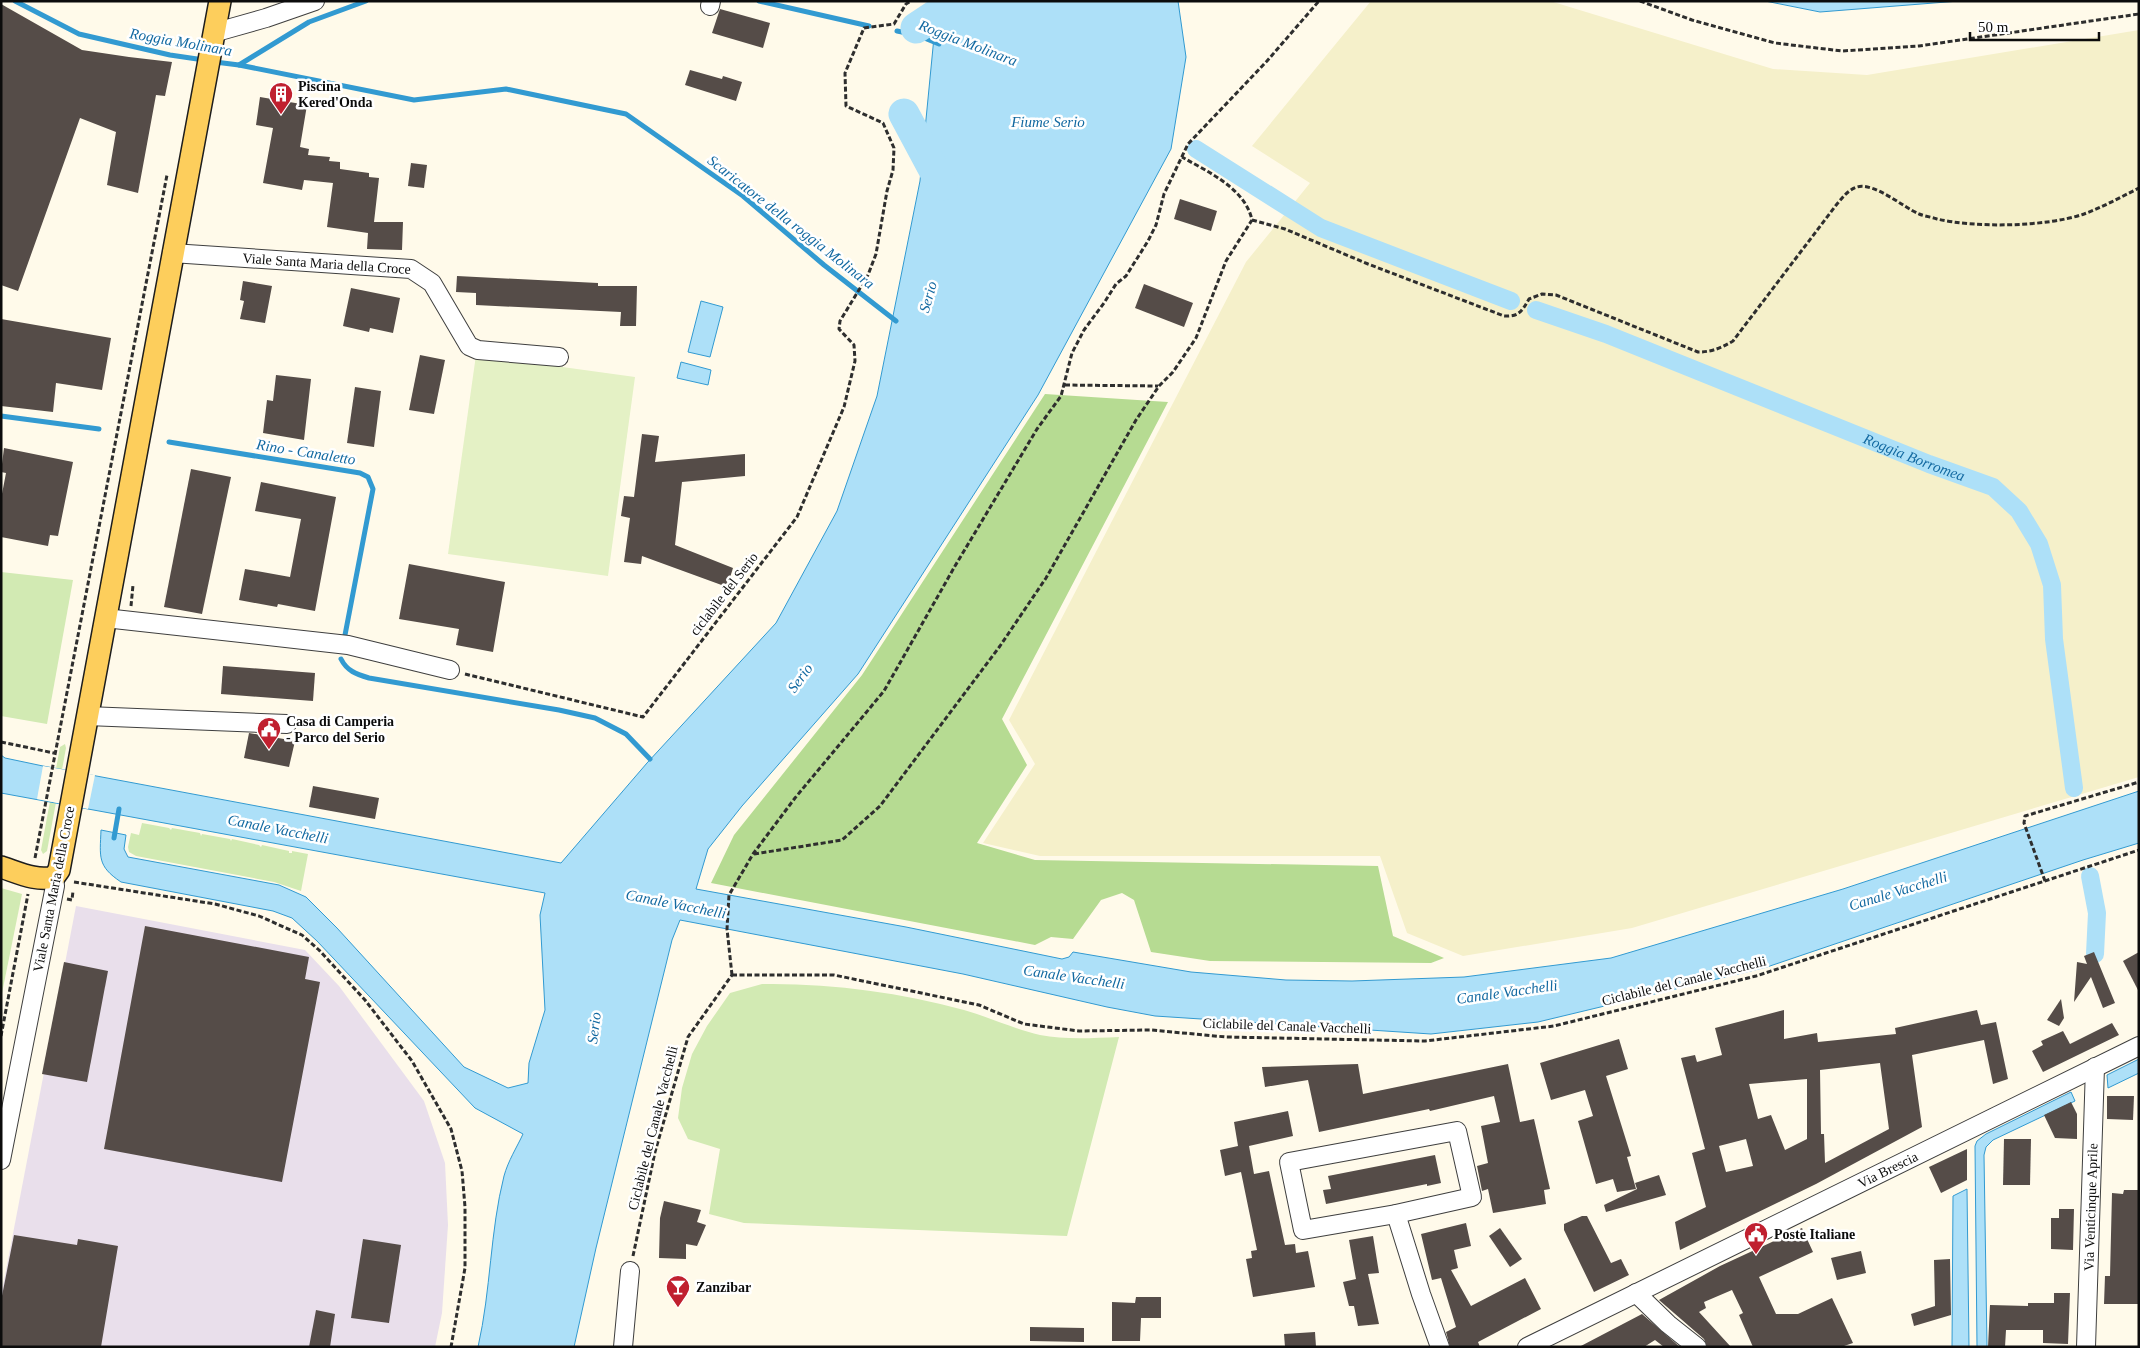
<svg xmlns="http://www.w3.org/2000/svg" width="2140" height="1348" viewBox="0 0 2140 1348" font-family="'Times New Roman',serif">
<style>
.industrial{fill:#e9dfeb}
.farmland{fill:#f5f0ca}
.green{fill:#d2eab3}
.forest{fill:#b6db92}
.pitch{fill:#e4f1c5}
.water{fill:#ade0f8;stroke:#329ad1}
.pier{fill:#fffaea}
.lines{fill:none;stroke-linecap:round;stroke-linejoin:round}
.stream{stroke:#329ad1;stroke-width:5}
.canal{stroke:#ade0f8;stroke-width:18}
.river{stroke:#ade0f8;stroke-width:31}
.building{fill:#554c48;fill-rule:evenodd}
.minor-casing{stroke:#3f3f3f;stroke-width:20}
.major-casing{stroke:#1d1d1d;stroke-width:24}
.path{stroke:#2e2e2e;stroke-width:3;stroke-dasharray:5 2.5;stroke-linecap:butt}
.minor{stroke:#fff;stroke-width:18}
.major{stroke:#fdce5c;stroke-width:21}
.labels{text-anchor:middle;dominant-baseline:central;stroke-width:5;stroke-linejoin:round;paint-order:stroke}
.poi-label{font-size:14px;font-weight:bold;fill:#0c0c0c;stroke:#fff;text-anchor:start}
.street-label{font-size:14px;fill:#0c0c0c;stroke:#fff}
.water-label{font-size:15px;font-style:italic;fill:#1269a1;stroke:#fff}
</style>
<rect width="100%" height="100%" fill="#fffaea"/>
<!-- industrial -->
<polygon class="industrial" points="76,906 305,950 339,986 424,1101 445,1163 448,1225 442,1313 435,1347 1,1347 1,1296"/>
<!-- farmland -->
<polygon class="farmland" points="1371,1 1550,1 1773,69 1867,75 2139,30 2139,777 1632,928 1463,956 1407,933 1380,856 1040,856 983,843 1035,764 1009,720 1246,262 1310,183 1252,146"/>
<!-- green -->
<g class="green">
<polygon points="1,572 73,580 47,724 1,716"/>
<polygon points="65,744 66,748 47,851 43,854 41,850 60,747"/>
<polygon points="142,823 169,828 171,830 172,828 200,833 201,836 202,834 230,839 231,841 232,839 259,845 261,847 262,845 289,851 289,853 292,853 292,851 308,854 301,891 274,882 136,856 129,852 128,847 131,833 139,835"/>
<polygon points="1,888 22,894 1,998"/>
<path d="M762 984C830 983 898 992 964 1010 989 1017 1014 1029 1040 1035 1065 1040 1093 1038 1119 1037L1067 1236 744 1223 709 1214 720 1149 688 1139 678 1118 682 1088 692 1054 707 1026 730 993Z"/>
</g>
<!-- forest -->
<polygon class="forest" points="1045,394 1168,402 1002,719 1027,765 977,843 1035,860 1378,866 1393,936 1444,958 1431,963 1210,961 1151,952 1134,900 1122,893 1101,900 1073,939 1051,937 1035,945 711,883 734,835 862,675"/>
<!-- pitch -->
<polygon class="pitch" points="476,355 635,377 608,576 448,554"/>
<!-- water -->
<g class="water">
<path d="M960 1H1178L1186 57 1171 149 1038 395 858 674 742 806 708 849 696 889 906 927 1062 959 1069 957 1073 952 1191 972 1286 980 1352 981 1464 977 1611 958 1843 889 2139 791V843L2083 860 1767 967 1538 1022 1431 1034 1155 1016 1107 1007 963 974 680 920 672 940 596 1248 574 1347H478C491 1290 490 1231 504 1176 508 1161 517 1147 523 1134L475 1108 317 941 292 918 273 911 121 882C97 866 100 857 101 830L126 835 124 849 128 857 279 885 306 897 337 928 464 1067 508 1088 528 1083 529 1063 545 1010 540 915 545 893 1 793V755L5 758 43 766 561 863 647 763 776 623 837 511 877 396 920 181 934 37Z"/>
<polygon points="1765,1 1959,1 1820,12"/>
<polygon points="701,301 723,307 710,357 688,352"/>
<polygon points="681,362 711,370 708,385 677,378"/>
<polygon points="2139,1059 2139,1073 2108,1088 2107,1075"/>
<polygon points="2071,1092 2075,1101 1993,1140 1986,1147 1984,1155 1987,1347 1977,1347 1975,1146 1977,1141 1986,1134"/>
<polygon points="1967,1189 1969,1347 1952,1347 1953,1196"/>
</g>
<!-- pier -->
<polygon class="pier" points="43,766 95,775 88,809 37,799"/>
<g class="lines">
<!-- stream -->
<g class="stream">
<polyline points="15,1 79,34 170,55 204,60"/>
<polyline points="759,1 869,26"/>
<polyline points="897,31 917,35 939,44"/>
<polyline points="215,62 239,65 309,22 366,1"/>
<polyline points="239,65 414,100 506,89 626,114 743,196 824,265 896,321"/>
<polyline points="1,416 99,429"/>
<polyline points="169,442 360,473 368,477 373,489 345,635"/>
<path d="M341 659C347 671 356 674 369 678L559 710 595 718 626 734 650 759"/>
<polyline points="114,838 119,809"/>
</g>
<!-- canal -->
<g class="canal">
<polyline points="1196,149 1321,228 1511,301"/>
<path id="s1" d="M1536 310 1606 334 1929 464 1993 487 2019 511 2039 544 2052 585 2054 639 2074 788"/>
<polyline points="2090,876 2097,913 2095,954"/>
</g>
<!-- river -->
<g class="river">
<polyline points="916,28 949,6 963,1"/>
<polyline points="904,114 942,185"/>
</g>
</g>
<!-- building -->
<g class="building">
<polygon points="1,4 82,50 129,57 172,62 165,96 156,95 138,193 107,185 116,132 80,118 18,291 1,285"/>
<polygon points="720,9 770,23 763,48 712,33"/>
<polygon points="690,70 722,79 723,76 742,82 736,101 685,85"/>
<polygon points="260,97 307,105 300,147 309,149 308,155 330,157 329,161 340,162 340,169 369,173 369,177 379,178 374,222 403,222 402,250 367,249 368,233 327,227 333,183 304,180 302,190 263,183 273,128 256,125"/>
<polygon points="411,163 427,165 424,188 408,186"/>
<polygon points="1180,199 1217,211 1211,231 1174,219"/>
<polygon points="457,276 598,283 598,286 637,286 636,326 620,326 621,312 476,305 476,293 456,292"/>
<polygon points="243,281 272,286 265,323 240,319 244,301 240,300"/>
<polygon points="1144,284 1193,303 1184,327 1135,308"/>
<polygon points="351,288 400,298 393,333 370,328 369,332 343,326"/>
<polygon points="1,319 111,338 102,390 56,383 53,412 1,406"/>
<polygon points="420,355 445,360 434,414 409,410"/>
<polygon points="276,375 311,379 304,440 263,433 267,400 273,401"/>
<polygon points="355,387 381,391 374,447 347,443"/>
<polygon points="642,434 659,436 655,462 745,454 745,476 682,482 675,545 733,568 727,587 642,556 641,564 624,562 630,518 621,516 624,496 634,497"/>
<polygon points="4,448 73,462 58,536 50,535 48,546 1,537 1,499 6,473 1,472"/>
<polygon points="191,469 231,477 202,614 164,607"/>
<polygon points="261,482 336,497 315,611 278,604 277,607 239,600 245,569 290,577 301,519 255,511"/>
<polygon points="409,564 505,582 493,652 456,645 459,629 399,619"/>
<polygon points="223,666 315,673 313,701 221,694"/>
<polygon points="249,733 295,741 289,767 244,758"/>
<polygon points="313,786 379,798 375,819 309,807"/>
<polygon points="145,926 309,957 305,979 320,982 282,1182 104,1149"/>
<polygon points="2094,952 2115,1003 2103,1008 2091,977 2074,1002 2077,962 2087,964 2084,956"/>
<polygon points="2139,952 2139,992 2123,961"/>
<polygon points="64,962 108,971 87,1082 42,1074"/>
<polygon points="2061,999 2064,1018 2059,1026 2047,1020"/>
<path d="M1784 1010V1039L1817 1033 1818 1042 1896 1034 1895 1028 1977 1010 1981 1025 1996 1022 2008 1079 1993 1084 1984 1040 1912 1055 1922 1127 1816 1184 1680 1250 1675 1222 1706 1207 1692 1153 1705 1149 1681 1058 1695 1055 1697 1062 1722 1055 1715 1028ZM1880 1063 1889 1129 1825 1163 1824 1134H1821L1820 1070ZM1807 1079V1139L1785 1150 1771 1115 1758 1119 1749 1084ZM1746 1139 1753 1166 1726 1172 1719 1146Z"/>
<polygon points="2112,1023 2119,1035 2043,1072 2032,1051 2043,1045 2041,1041 2063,1031 2070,1044"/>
<polygon points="1619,1039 1628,1069 1606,1076 1631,1156 1627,1157 1636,1189 1617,1192 1613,1179 1596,1184 1578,1121 1593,1116 1585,1090 1551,1100 1540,1063"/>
<polygon points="1358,1064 1363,1094 1508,1064 1520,1122 1534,1119 1550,1189 1544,1190 1546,1204 1493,1213 1488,1189 1482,1191 1477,1166 1488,1163 1481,1126 1500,1122 1494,1096 1430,1111 1429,1109 1319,1132 1308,1080 1265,1087 1262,1067"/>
<polygon points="2107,1096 2134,1096 2133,1120 2107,1119"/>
<polygon points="2071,1102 2077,1114 2077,1139 2055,1138 2044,1115"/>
<polygon points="1288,1111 1293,1136 1249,1146 1254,1174 1269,1171 1285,1245 1295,1244 1296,1253 1308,1251 1315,1287 1253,1297 1246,1259 1252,1258 1251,1251 1257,1250 1241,1172 1225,1176 1220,1150 1238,1146 1234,1122"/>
<polygon points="2004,1139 2031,1139 2030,1185 2003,1185"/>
<polygon points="1967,1149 1967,1180 1941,1193 1929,1167"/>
<polygon points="1435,1155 1441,1183 1427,1186 1427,1184 1326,1204 1323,1190 1331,1189 1328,1176"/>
<polygon points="1659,1175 1666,1195 1606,1212 1604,1205 1637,1189 1635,1183"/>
<polygon points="2124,1190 2139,1190 2139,1304 2104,1304 2105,1276 2110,1276 2112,1193 2123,1194"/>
<polygon points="664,1201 701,1210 697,1222 706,1225 697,1246 686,1244 686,1259 659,1258 660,1218"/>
<polygon points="2059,1209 2074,1209 2073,1250 2051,1249 2051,1218 2059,1218"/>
<polygon points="1582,1216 1587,1216 1611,1263 1621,1259 1629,1275 1594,1292 1564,1230 1564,1224"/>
<polygon points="1466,1223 1471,1246 1454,1250 1458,1268 1451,1270 1471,1306 1525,1278 1541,1309 1478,1342 1480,1347 1450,1347 1446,1332 1456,1327 1441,1278 1432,1280 1421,1234"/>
<polygon points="1500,1228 1522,1259 1510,1267 1489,1236"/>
<polygon points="1802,1228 1813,1252 1759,1277 1776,1314 1798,1314 1832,1298 1853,1343 1841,1347 1753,1347 1739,1315 1743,1313 1732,1290 1704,1302 1706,1308 1699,1312 1731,1347 1707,1347 1704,1339 1659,1300 1720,1266"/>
<polygon points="14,1235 77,1245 78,1239 118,1246 101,1347 1,1347 1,1301"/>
<polygon points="1373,1236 1379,1273 1368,1274 1379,1324 1358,1326 1354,1306 1349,1306 1343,1282 1356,1279 1349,1240"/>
<polygon points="363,1239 401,1245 389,1323 351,1318"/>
<polygon points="1861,1251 1866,1273 1837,1280 1831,1258"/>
<polygon points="1950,1259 1951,1315 1914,1326 1911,1314 1935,1306 1934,1260"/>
<polygon points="2054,1293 2070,1293 2068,1344 2043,1343 2043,1330 2006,1330 2005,1347 1988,1347 1990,1305 2028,1306 2028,1303 2054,1303"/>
<polygon points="1136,1297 1161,1297 1161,1318 1141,1318 1140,1341 1112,1341 1112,1302 1135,1303"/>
<polygon points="316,1310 335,1314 330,1347 309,1347"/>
<polygon points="1642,1314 1680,1347 1664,1347 1655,1340 1644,1347 1579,1347"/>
<polygon points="1030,1327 1084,1328 1084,1342 1030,1341"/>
<polygon points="1315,1332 1316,1347 1285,1347 1284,1334"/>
</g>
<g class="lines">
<!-- minor casing -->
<g class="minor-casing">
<g id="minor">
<polyline points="710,6 711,1"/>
<polyline points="213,33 266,18 315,1"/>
<path id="s2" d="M172 253 411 269 432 283 469 346 478 350 559 357"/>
<polyline points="105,618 348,645 450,670"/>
<polyline points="87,716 287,724"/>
<polygon points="1457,1131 1472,1197 1396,1214 1303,1230 1289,1162"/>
<polyline points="1,1160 55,886 54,877"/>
<polyline points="1396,1214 1421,1294 1440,1347"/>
<polyline points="1636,1293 1668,1324 1697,1347"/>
<polyline points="623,1347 630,1271"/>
<path id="s3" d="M1527 1347 2139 1046"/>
<path id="s4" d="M2086 1347 2095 1067"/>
</g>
</g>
<!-- major casing -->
<g class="major-casing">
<path id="major" d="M1 867C17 872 37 882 54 877L59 870 220 1"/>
</g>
<!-- path -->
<g class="path">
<polyline points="1640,1 1692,20 1775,43 1842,51 1919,46 2139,14"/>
<path d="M1252 220 1285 229 1368 264 1504 316C1519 317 1522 311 1529 299L1542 294 1556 295 1698 352C1712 352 1721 348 1733 341L1837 204C1843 197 1848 190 1857 187 1874 182 1903 207 1919 214 1924 216 1931 217 1937 219 1976 228 2046 227 2084 214 2103 207 2121 197 2139 188"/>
<polyline points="1065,385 1158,386"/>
<polyline points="131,606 133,585"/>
<polyline points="465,674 643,717 797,517 844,407 855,361 854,345 839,329 840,321 868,275 876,254 887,191 893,170 894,148 883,123 846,106 845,73 864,28 894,24 906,4 911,1"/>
<polyline points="1,742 54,753"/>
<path d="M754 854 842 840 880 806 1000 646 1046 578 1136 420 1159 386 1173 372 1196 338 1226 261 1252 220C1245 188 1208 172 1182 157"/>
<polyline points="35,858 167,175"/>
<polyline points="2045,881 2024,823 2025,816 2139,782"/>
<polyline points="74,882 215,904 259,916 302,935 319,950 365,1000 412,1061 451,1129 462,1171 465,1207 465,1268 451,1347"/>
<polyline points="67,899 72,900 73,891"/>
<polyline points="732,975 834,975 979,1005 1024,1024 1079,1031 1151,1030 1226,1037 1425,1041 1554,1026 1756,976 2139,850"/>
<polyline points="732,975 727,929 729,895 753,854 795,798 884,691 955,566 1037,429 1061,396 1072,353 1084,330 1104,303 1116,284 1126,276 1148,241 1156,225 1164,194 1188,144 1267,61 1319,1"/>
<polyline points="1,1036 28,894"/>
<polyline points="633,1256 655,1152 688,1037 732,975"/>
</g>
<!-- minor -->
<use href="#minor" class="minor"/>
<!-- major -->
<use href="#major" class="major"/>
</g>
<!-- icons -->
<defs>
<g id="building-pin" transform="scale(1.25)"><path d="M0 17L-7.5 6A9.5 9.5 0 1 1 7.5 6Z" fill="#c0202f" stroke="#fff"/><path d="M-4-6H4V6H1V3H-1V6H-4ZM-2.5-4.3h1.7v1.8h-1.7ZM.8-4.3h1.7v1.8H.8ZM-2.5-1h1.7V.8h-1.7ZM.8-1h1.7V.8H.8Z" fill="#fff"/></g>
<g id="civic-pin" transform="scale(1.25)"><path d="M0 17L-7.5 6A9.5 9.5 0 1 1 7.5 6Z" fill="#c0202f" stroke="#fff"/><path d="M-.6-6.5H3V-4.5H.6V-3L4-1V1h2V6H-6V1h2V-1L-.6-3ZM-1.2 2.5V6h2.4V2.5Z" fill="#fff"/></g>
<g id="bar-pin" transform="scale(1.25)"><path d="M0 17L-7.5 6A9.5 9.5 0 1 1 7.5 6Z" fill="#c0202f" stroke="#fff"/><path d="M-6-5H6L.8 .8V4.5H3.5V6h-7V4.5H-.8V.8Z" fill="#fff"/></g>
</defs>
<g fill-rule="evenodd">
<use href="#building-pin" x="281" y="94"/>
<use href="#civic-pin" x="269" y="729"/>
<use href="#civic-pin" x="1756" y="1234"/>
<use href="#bar-pin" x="678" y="1287"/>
</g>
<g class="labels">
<!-- poi labels -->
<g class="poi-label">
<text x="298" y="86">Piscina<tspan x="298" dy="16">Kered'Onda</tspan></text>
<text x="286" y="721">Casa di Camperia<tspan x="286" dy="16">- Parco del Serio</tspan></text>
<text x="1774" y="1234">Poste Italiane</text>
<text x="696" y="1287">Zanzibar</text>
</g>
<!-- street labels -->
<g class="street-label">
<text stroke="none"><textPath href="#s2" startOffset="155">Viale Santa Maria della Croce</textPath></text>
<text transform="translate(724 594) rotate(-52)">ciclabile del Serio</text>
<text transform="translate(54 889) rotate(-79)">Viale Santa Maria della Croce</text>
<text transform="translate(1684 981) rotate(-14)">Ciclabile del Canale Vacchelli</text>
<text transform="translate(1287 1026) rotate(2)">Ciclabile del Canale Vacchelli</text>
<text transform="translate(653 1128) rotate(-76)">Ciclabile del Canale Vacchelli</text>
<text stroke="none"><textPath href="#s3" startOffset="402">Via Brescia</textPath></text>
<text stroke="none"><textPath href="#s4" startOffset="140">Via Venticinque Aprile</textPath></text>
</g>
<!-- water labels -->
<g class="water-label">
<text transform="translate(181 42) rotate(10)">Roggia Molinara</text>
<text transform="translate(968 43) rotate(21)">Roggia Molinara</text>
<text x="1048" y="122">Fiume Serio</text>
<text transform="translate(791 222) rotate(38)">Scaricatore della roggia Molinara</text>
<text transform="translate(928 297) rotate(-74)">Serio</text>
<text transform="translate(306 452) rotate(9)">Rino - Canaletto</text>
<text stroke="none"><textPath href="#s1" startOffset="406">Roggia Borromea</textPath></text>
<text transform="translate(800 678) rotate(-54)">Serio</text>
<text transform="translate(278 829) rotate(11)">Canale Vacchelli</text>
<text transform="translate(1898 891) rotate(-17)">Canale Vacchelli</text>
<text transform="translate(676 904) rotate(11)">Canale Vacchelli</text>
<text transform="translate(1074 977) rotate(8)">Canale Vacchelli</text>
<text transform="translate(1507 992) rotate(-8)">Canale Vacchelli</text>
<text transform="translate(594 1028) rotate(-83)">Serio</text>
</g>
</g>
<!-- border -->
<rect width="2140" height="1348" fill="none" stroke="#0c0c0c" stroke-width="5"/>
<!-- scale -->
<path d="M1970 32v8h129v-8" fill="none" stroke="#0c0c0c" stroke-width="2.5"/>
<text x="1978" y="32" font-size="15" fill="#0c0c0c" stroke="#ffffff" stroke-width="4" paint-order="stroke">50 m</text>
</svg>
